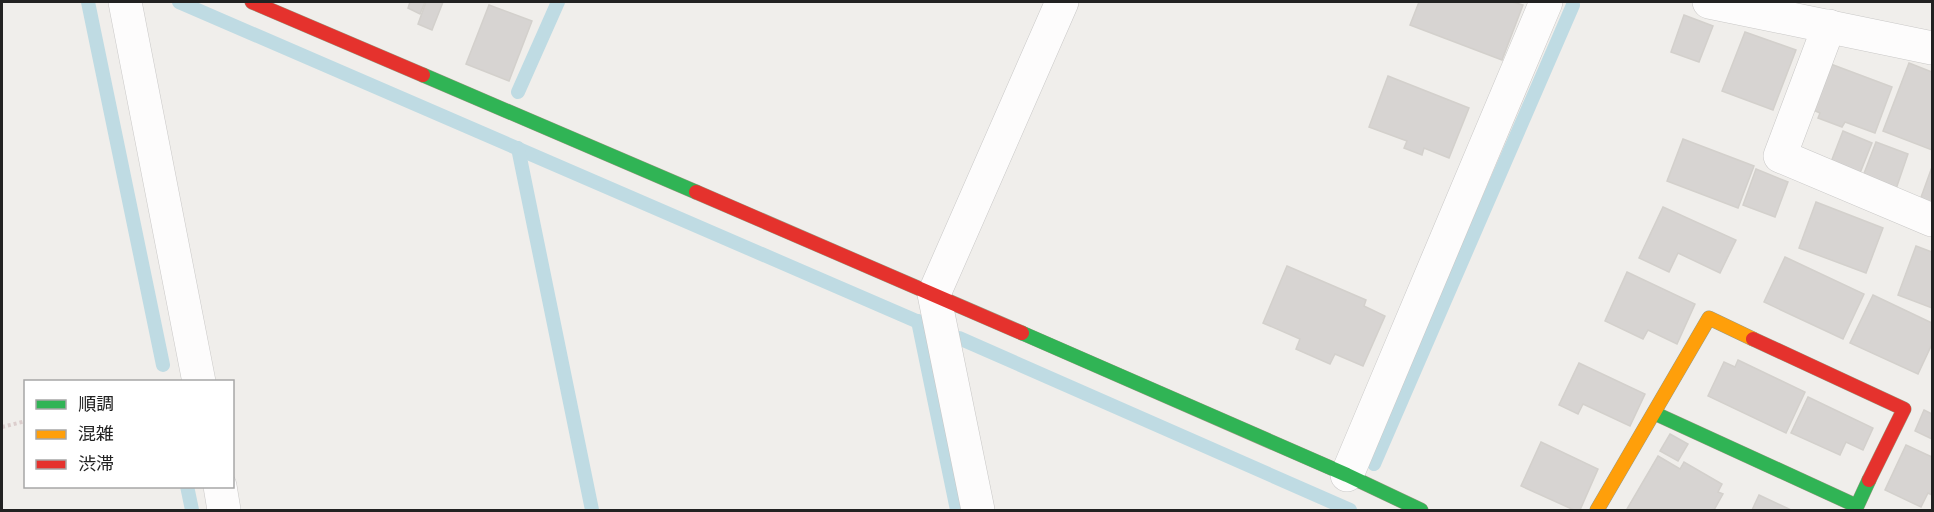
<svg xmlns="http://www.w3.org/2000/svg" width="1934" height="512" viewBox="0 0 1934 512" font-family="'Space Grotesk','Noto Sans JP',sans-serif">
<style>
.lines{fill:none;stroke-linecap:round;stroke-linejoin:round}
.stream{stroke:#bfdbe3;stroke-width:14}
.building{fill:#d7d4d2;stroke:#d3d0cc;stroke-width:1.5}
.street-casing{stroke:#c9c8c7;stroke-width:34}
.fast-casing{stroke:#999a82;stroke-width:15}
.slow-casing{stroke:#999a82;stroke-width:15}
.jam-casing{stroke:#999a82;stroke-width:15}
.path{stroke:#dccecd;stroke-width:4;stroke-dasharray:3 3;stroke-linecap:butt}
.street{stroke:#fdfcfc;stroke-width:33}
.fast{stroke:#30b455;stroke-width:14}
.slow{stroke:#ff9f0a;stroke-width:14}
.jam{stroke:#e5322d;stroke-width:14}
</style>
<rect width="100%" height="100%" fill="#f0eeeb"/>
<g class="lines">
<!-- stream -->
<g class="stream">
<polyline points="88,2 163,365"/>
<polyline points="179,2 921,323"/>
<polyline points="518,92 558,2"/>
<polyline points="518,148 592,510"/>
<polyline points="918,321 957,510"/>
<polyline points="959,338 1350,510"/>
<polyline points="1374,464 1573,5"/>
<polyline points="187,486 192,510"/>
</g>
</g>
<!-- building -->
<g class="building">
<polygon points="410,2 425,2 420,14 408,8"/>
<polygon points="426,2 443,2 432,30 418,24"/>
<polygon points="1419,2 1513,2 1523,5 1502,60 1410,25"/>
<polygon points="489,5 532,21 509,81 466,64"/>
<polygon points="1684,15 1713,26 1699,62 1671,52"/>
<polygon points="1745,32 1796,50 1773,110 1722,91"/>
<polygon points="1828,63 1892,87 1875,133 1845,122 1842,127 1818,118 1820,113 1811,109"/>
<polygon points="1909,63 1932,72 1932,150 1883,131"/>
<polygon points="1388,76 1469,108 1449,158 1424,148 1422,155 1404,148 1407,141 1369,127"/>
<polygon points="1843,131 1872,143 1860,173 1831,162"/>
<polygon points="1683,139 1754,166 1738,208 1667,181"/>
<polygon points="1876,142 1908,154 1896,189 1863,176"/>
<polygon points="1932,167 1932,205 1920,200"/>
<polygon points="1756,169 1788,182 1775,217 1743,205"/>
<polygon points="1816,202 1883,228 1866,273 1799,248"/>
<polygon points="1663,207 1736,240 1720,273 1678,253 1669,272 1639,258"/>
<polygon points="1916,246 1932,252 1932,308 1898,295"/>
<polygon points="1785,257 1864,294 1843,339 1764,302"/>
<polygon points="1287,266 1366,300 1364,306 1385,316 1363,366 1335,354 1330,364 1296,349 1300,339 1263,323"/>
<polygon points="1627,272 1695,304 1677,344 1648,330 1643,339 1605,321"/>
<polygon points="1873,295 1932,323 1932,344 1918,374 1850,343"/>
<polygon points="1738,360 1805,392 1786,433 1708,396 1724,362 1735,367"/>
<polygon points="1579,363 1645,394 1630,426 1583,404 1578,414 1559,405"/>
<polygon points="1808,397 1873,428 1863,450 1846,442 1840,455 1791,433"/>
<polygon points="1924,410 1932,414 1932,439 1915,431"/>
<polygon points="1670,434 1688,444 1678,461 1660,451"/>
<polygon points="1541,442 1598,469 1580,510 1574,510 1521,486"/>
<polygon points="1906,445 1932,457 1932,495 1928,493 1921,507 1885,490"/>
<polygon points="1658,456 1680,469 1684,462 1722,484 1718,492 1723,494 1714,510 1627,509"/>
<polygon points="1759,495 1791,510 1752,510"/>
</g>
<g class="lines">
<!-- street casing -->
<g class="street-casing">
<g id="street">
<polyline points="125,2 199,382"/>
<polyline points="1709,2 1932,48"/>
<polyline points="1829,26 1780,156 1932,220"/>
<polyline points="1347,475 1546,2"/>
<polyline points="220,486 224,510"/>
<polyline points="978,510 934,294 1062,2"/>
</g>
</g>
<!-- fast casing -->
<g class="fast-casing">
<g id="fast">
<polyline points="423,75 696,192"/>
<polyline points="1022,333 1347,475 1421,510"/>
<polyline points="1654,413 1857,506 1869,480"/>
</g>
</g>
<!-- slow casing -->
<g class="slow-casing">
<polyline id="slow" points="1597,510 1709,318 1753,339"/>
</g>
<!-- jam casing -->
<g class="jam-casing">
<g id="jam">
<polyline points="252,2 423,75"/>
<polyline points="696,192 1022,333"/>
<polyline points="1753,339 1904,409 1869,480"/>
</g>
</g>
<!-- path -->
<polyline class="path" points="2,427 26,421"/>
<!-- street -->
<use href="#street" class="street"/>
<!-- fast -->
<use href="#fast" class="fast"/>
<!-- slow -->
<use href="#slow" class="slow"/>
<!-- jam -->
<use href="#jam" class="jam"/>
</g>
<!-- border -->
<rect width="1934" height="512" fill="none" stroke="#222222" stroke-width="6"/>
<!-- legend -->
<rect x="24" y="380" width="210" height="108" fill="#ffffff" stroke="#a7a7a7" stroke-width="1.5"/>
<rect x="36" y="400" width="30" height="9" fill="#30b455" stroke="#a7a7a7" stroke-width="1.5"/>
<text x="78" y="410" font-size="18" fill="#222222">順調</text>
<rect x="36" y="430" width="30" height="9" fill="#ff9f0a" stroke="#a7a7a7" stroke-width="1.5"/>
<text x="78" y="440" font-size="18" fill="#222222">混雑</text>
<rect x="36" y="460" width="30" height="9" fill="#e5322d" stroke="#a7a7a7" stroke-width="1.5"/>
<text x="78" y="470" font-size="18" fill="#222222">渋滞</text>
</svg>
